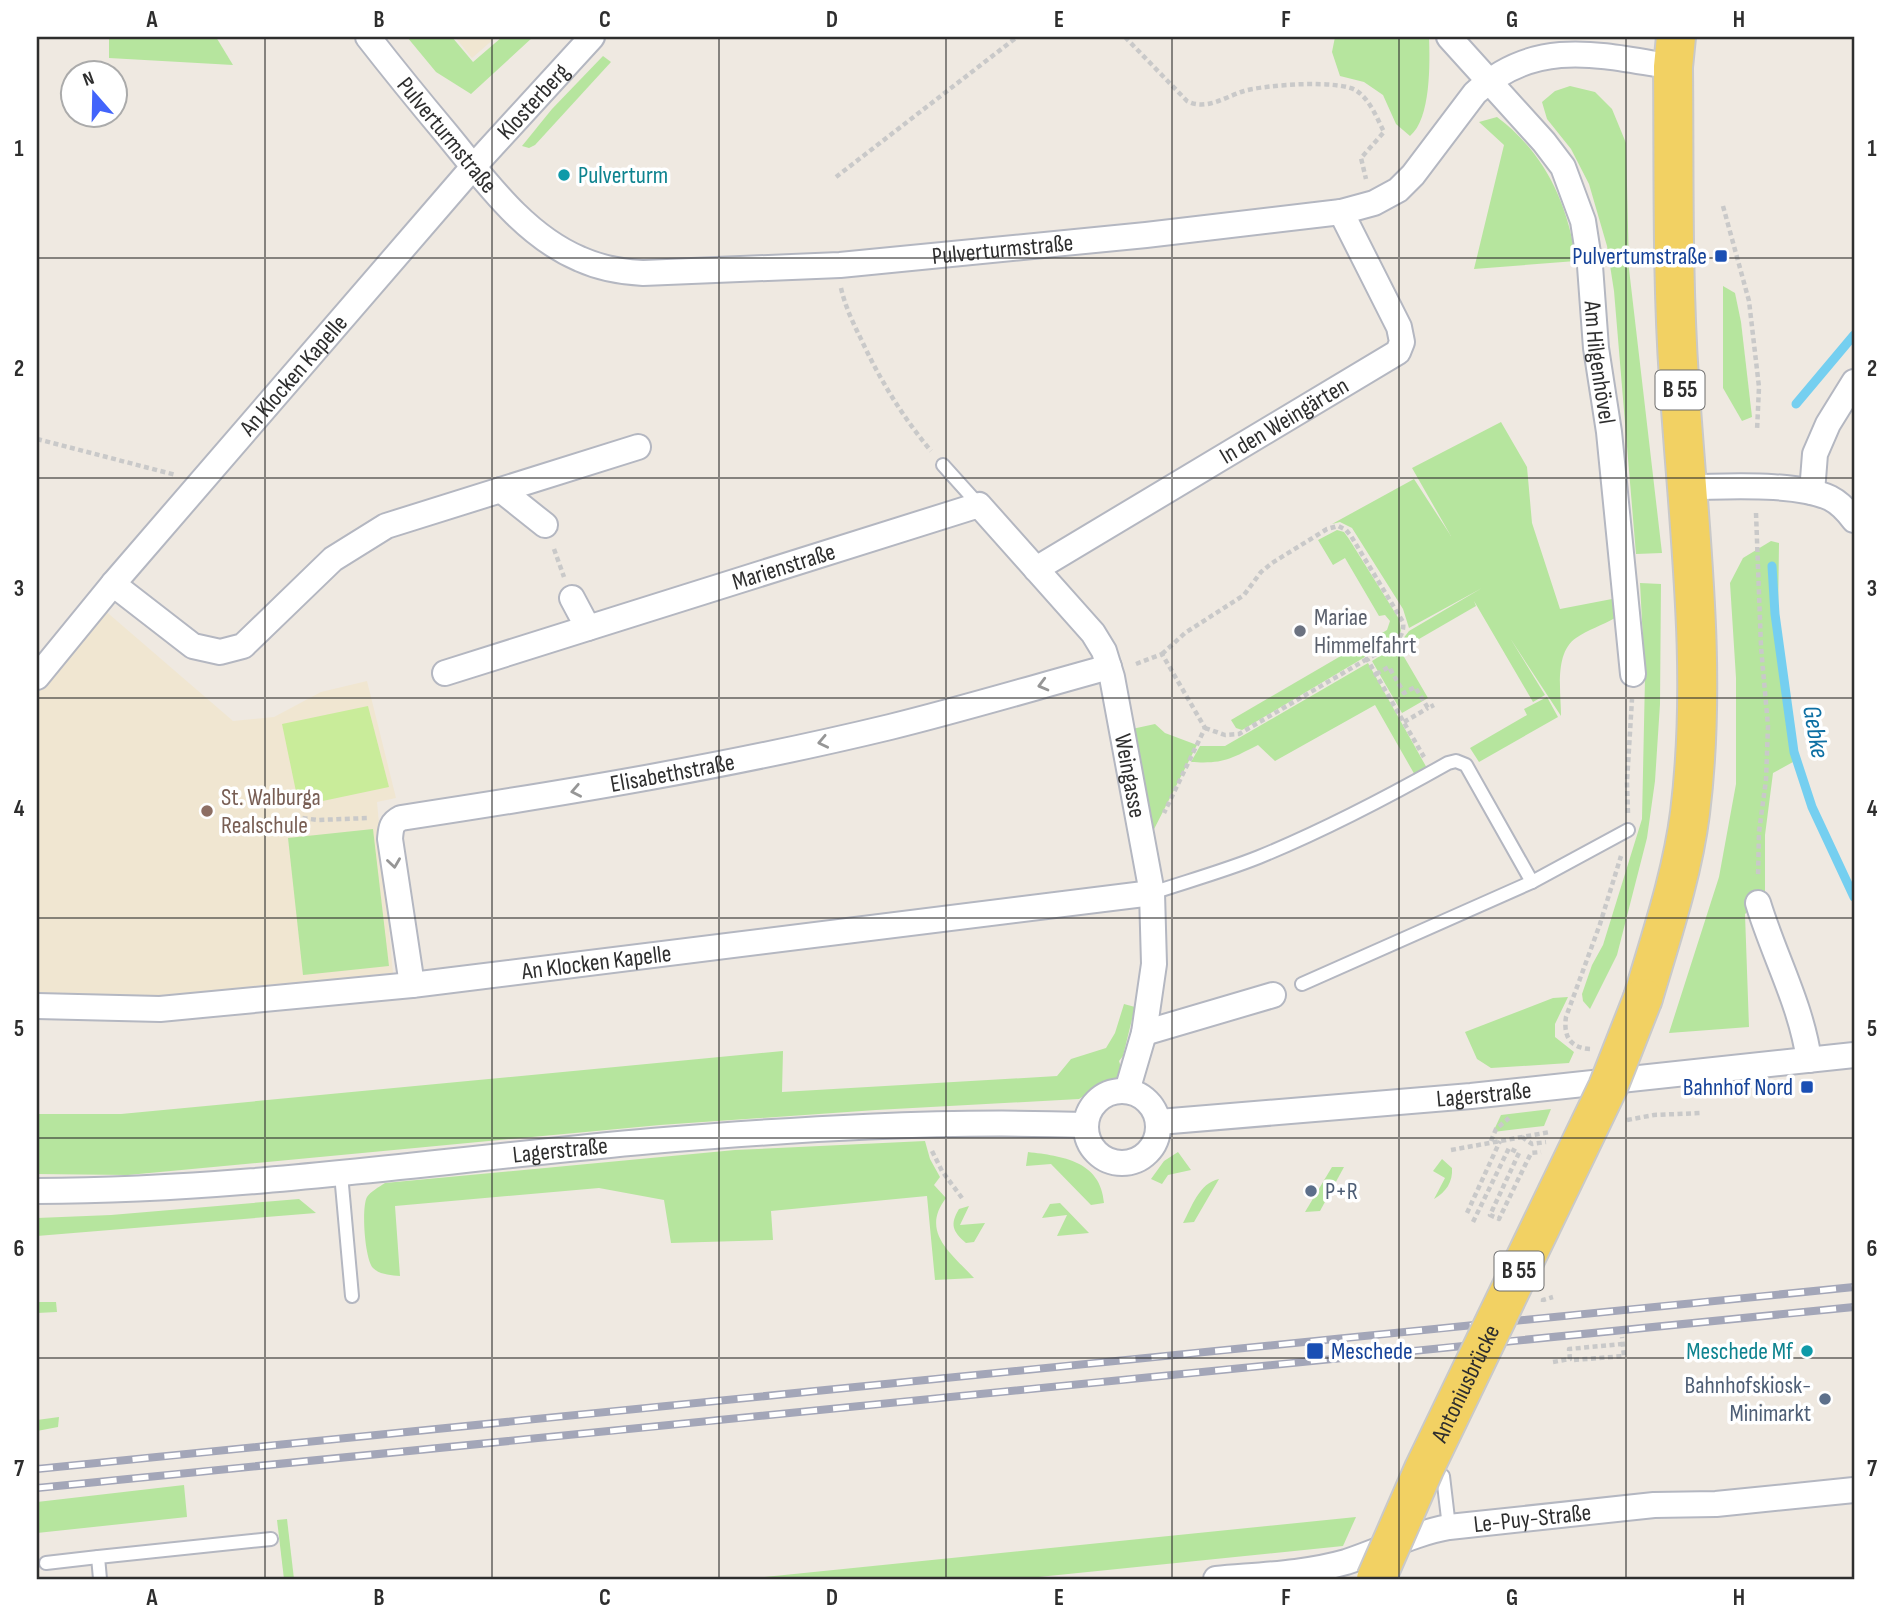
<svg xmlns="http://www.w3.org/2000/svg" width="1891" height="1616" viewBox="0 0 1891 1616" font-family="'Sofia Sans Condensed',sans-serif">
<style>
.education{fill:#f0e6d1}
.green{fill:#b6e59e}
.pitch{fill:#c9ec9a}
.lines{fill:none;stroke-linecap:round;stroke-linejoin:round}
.stream{stroke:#75cff0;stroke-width:9}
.lane-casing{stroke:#b4b7c1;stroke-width:16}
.street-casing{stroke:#b4b7c1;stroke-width:28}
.primary-casing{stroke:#c9c9c9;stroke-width:42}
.path{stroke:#c9c9c9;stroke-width:4.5;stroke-dasharray:5 3.5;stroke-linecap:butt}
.lane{stroke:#fff;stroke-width:12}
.street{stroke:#fff;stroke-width:24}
.primary{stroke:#f2d163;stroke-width:38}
.rail-casing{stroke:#a3a6b8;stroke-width:8}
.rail{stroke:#fff;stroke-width:5;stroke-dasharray:16;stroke-linecap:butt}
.primary-bridge-casing{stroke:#c9c9c9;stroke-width:42;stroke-linecap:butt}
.primary-bridge{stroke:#f2d163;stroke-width:38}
.oneway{stroke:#969696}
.grid{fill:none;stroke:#2e2e2e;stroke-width:2;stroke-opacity:0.55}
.culture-dot{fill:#0f9aa8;stroke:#fff;stroke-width:2.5}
.transit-dot{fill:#1a4fb4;stroke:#fff;stroke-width:2.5}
.worship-dot{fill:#6b7280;stroke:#fff;stroke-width:2.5}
.education-dot{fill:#8d6e63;stroke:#fff;stroke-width:2.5}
.service-dot{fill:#5c6f8a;stroke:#fff;stroke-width:2.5}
.labels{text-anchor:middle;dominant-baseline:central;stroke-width:7;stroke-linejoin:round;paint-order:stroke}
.shield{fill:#fff;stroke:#6d6d6d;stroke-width:2}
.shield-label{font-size:23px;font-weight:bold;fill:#2e2e2e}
.street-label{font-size:24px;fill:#2e2e2e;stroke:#fff}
.culture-label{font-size:24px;fill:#0d838f;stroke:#fff;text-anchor:start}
.transit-label{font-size:24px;fill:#164399;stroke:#fff;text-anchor:end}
.worship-label{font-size:24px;fill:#5b616d;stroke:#fff;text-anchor:start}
.education-label{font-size:24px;fill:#785e54;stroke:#fff;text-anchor:start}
.service-label{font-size:24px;fill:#4e5e75;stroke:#fff;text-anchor:start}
.water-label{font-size:26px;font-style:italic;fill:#0d6fa3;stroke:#fff}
.neatline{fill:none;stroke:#2e2e2e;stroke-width:2.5}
.grid-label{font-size:23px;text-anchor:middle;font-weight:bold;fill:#2e2e2e}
</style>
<rect width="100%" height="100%" fill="#efe9e1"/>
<!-- education -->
<g class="education">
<polygon points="455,37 496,37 472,58"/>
<polygon points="102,608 233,721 274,717 321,692 367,681 396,798 377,802 393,973 187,994 109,997 37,992 37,691"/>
</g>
<!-- green -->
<g class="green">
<polygon points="109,37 216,37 233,65 109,58"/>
<polygon points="407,37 452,37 473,62 502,37 533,37 471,94 436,72"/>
<path d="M1335 37H1429C1430 63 1431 119 1410 136L1396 124 1383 95 1364 82 1340 76 1332 52Z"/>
<polygon points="603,56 611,62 535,145 529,148 522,146 552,109"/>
<polygon points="1570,86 1595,92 1612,109 1626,143 1629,269 1662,553 1636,554 1614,291 1607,246 1589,184 1571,149 1547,119 1542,102 1555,91"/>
<path d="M1497 117C1545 153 1568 204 1576 261L1474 269 1504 145 1479 122Z"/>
<polygon points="1723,286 1735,293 1741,322 1752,417 1742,421 1723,388"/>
<path d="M1501 422 1527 467 1532 523 1560 609 1612 599 1615 618C1603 625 1587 630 1576 638 1554 653 1561 692 1561 716L1510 638 1545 695 1533 702 1474 601 1476 606 1400 650 1428 698 1402 713 1372 661 1399 644 1409 631 1482 588 1409 628 1403 609 1352 528 1340 522 1332 524 1414 479 1451 536 1412 468Z"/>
<polygon points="1337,530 1344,532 1349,539 1399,619 1401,631 1396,639 1375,651 1369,641 1387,630 1390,621 1385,615 1379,616 1345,558 1333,565 1318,540"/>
<polygon points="1771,541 1779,543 1778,618 1782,691 1793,762 1773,773 1765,835 1765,896 1745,914 1749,1027 1669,1033 1719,877 1736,784 1736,678 1730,583 1743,558"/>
<polygon points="1640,583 1661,584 1660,704 1655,781 1647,838 1617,955 1590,1009 1583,1001 1582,994 1592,965 1603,945 1642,819 1645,678"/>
<polygon points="1358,646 1365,657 1242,730 1236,728 1231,720"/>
<path d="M1368 663 1428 770 1416 777 1375 705 1275 761 1258 745C1230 759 1224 764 1191 762L1200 746H1225Z"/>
<polygon points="1547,697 1558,717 1479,762 1470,748 1527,715 1524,709"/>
<polygon points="1155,724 1165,733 1197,745 1150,837 1132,729"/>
<polygon points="373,829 389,966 303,975 288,838"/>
<polygon points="1568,997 1555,1024 1555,1037 1574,1052 1569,1063 1491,1068 1477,1059 1465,1032 1553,998"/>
<polygon points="1124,1004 1135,1007 1123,1056 1119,1061 1124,1076 1107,1081 1079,1099 876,1110 660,1125 128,1175 37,1174 37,1114 121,1114 783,1051 782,1092 1057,1076 1071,1059 1106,1048 1115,1033"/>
<polygon points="1551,1109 1544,1126 1493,1132 1501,1115"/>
<path d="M925 1141 930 1159 940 1177 934 1185 946 1198C920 1232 951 1253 974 1278L935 1280 927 1196 771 1211 773 1240 671 1243 664 1200 599 1188 395 1206 400 1276C391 1275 380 1275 373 1268 365 1260 361 1208 367 1197 370 1192 379 1187 385 1183L735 1150Z"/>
<path d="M1028 1152C1062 1156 1101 1161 1104 1203L1091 1205 1051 1164 1026 1166Z"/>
<polygon points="1178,1152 1191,1170 1168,1175 1162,1184 1151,1179 1164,1161"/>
<path d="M1442 1159 1452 1168C1453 1182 1446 1192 1434 1199L1445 1178 1433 1171Z"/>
<polygon points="1332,1167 1344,1167 1320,1211 1305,1212"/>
<path d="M1219 1179 1194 1222 1183 1223C1192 1207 1199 1183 1219 1179Z"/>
<polygon points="299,1199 316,1213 37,1236 37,1218 111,1215"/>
<polygon points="1060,1203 1089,1233 1057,1236 1067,1215 1042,1218 1050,1204"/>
<path d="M969 1206 960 1225 985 1223 974 1242 966 1243C952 1231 950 1224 959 1209Z"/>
<polygon points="37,1302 56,1302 57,1312 37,1313"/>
<polygon points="59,1417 58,1427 37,1431 37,1420"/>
<polygon points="184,1485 187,1517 37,1533 37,1502"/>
<polygon points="1356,1517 1343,1546 1019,1579 746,1579"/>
<polygon points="287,1519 294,1579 284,1579 277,1520"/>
</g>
<!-- pitch -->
<polygon class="pitch" points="368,706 389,787 299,806 282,724"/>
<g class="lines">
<!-- stream -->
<g class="stream">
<polyline points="1796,404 1854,335"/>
<polyline points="1772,566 1775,614 1794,752 1812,807 1854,897"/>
</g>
<!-- lane casing -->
<g class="lane-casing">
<g id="lane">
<polyline points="943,465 979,505"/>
<polyline points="1532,882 1628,830"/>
<path d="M1152 893C1188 881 1224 871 1259 857 1325 830 1386 798 1448 763L1456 761 1466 765 1532 882 1302 984"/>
<polyline points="341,1174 352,1296"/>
<polyline points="1443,1476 1449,1527"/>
<polyline points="46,1563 98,1557"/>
<polyline points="100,1579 98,1557 271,1539"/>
</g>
</g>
<!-- street casing -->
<g class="street-casing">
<g id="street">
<path id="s1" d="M368 37C393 69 419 101 445 132 484 179 523 235 580 259 600 268 621 272 643 273L840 265 1146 235 1341 212 1374 203 1398 190 1413 175 1475 93C1536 37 1600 55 1673 67"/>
<path id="s2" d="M1449 37 1544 142 1563 167 1583 221 1590 266 1596 348 1609 432 1633 674"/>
<path d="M1687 487C1727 487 1794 482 1830 498 1840 503 1848 512 1854 520"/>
<polyline points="501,490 545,525"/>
<polyline points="1812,492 1815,454 1828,424 1854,382"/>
<path id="s3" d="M1036 569 1398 352 1402 342 1399 327 1341 212"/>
<polyline points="113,584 193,646 220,652 243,646 333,559 386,526 638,447"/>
<polyline points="572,598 588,628"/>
<path id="s4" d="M445 673 979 505 1093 633 1104 651 1112 677 1152 893 1154 964 1144 1033 1127 1091"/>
<path id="s5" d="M37 677 113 584 473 167 592 37"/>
<path d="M1758 903C1774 956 1801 1004 1809 1060"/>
<path id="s6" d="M412 985 390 839C391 828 391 823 401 818 565 793 729 766 890 727 963 709 1036 687 1109 667"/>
<path id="s7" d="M37 1006 160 1009 412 985 1152 893"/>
<polyline points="1144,1033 1273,995"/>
<circle cx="1122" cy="1127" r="36"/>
<path id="s8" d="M1159 1122 1471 1096 1854 1055"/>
<path id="s9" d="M37 1191C243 1191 447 1159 652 1141 796 1129 941 1120 1085 1125"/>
<path id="s10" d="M1216 1579C1258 1575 1304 1574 1346 1562 1380 1551 1414 1533 1449 1527L1654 1505 1716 1504 1854 1490"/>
</g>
</g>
<!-- primary casing -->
<g class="primary-casing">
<path id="primary" d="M1643 998C1661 937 1682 876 1690 813 1708 669 1688 523 1679 379 1672 275 1674 171 1673 67L1676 37"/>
</g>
<!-- path -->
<g class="path">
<path d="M1125 37 1187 101C1206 111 1225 97 1244 91 1264 85 1340 79 1357 91 1370 100 1377 118 1384 132L1361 158 1366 179"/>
<polyline points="836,177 1017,37"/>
<polyline points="1723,206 1749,301 1759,387 1757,431"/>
<path d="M841 288C845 306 853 323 861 339 880 380 902 416 931 451"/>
<polyline points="37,439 176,475"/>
<polyline points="1756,513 1761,647 1768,726 1766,780 1759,832 1758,877"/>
<polyline points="554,549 564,577"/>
<path d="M1162 654 1185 633 1244 595 1261 572 1272 563 1327 529 1338 526 1346 530 1351 536 1403 622C1406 643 1382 650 1367 659L1424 757"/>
<polyline points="1136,664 1162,654 1205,728 1164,813"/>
<polyline points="1376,674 1389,667 1404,693 1415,687 1428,708 1434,705"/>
<polyline points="1404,722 1428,708"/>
<polyline points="1205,728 1225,735 1239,734 1367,659"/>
<polyline points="1628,813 1627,782 1632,699"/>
<polyline points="294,817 318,820 369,818"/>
<path d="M1590 1049C1571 1048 1563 1037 1566 1017L1600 924 1621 856"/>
<polyline points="1627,1120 1654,1115 1701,1113"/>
<polyline points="1522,1137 1532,1144 1546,1142"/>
<polyline points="1491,1141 1496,1129 1509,1118"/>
<polyline points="1451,1150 1550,1132"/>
<polyline points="932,1151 942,1171 962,1198"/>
<polyline points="1467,1213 1500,1141"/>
<polyline points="1473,1222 1509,1148 1519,1153 1490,1215 1499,1219 1531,1153 1541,1152"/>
<polyline points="1543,1302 1543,1300 1553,1297"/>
<polyline points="1574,1360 1624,1356 1622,1337"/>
<polyline points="1553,1362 1570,1359 1569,1349 1622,1344"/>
</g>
<!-- lane -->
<use href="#lane" class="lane"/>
<!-- street -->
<use href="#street" class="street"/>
<!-- primary -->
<use href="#primary" class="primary"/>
<!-- rail casing -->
<g class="rail-casing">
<g id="rail">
<polyline points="37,1469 1854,1287"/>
<polyline points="37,1488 1854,1307"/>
</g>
</g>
<!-- rail -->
<use href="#rail" class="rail"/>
<!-- primary-bridge casing -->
<g class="primary-bridge-casing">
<g id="primary-bridge">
<path id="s11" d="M1376 1579 1424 1469 1608 1087 1643 998"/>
</g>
</g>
<!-- primary-bridge -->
<use href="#primary-bridge" class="primary-bridge"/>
</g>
<!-- one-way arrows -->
<defs><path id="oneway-chevron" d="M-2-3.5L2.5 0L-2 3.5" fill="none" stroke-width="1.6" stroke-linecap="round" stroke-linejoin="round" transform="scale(1.75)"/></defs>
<g class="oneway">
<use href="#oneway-chevron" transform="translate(1043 685) rotate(165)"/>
<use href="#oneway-chevron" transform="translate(823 742) rotate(168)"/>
<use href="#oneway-chevron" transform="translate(576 791) rotate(169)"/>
<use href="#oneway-chevron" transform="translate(394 863) rotate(82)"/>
</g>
<!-- grid -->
<path class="grid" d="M265 37V1579M492 37V1579M719 37V1579M946 37V1579M1172 37V1579M1399 37V1579M1626 37V1579M37 258H1854M37 478H1854M37 698H1854M37 918H1854M37 1138H1854M37 1358H1854"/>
<!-- markers -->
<g class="culture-dot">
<circle cx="564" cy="175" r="7"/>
<circle cx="1807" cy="1351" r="7"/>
</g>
<g class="transit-dot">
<rect x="1714" y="249" width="14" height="14" rx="3.5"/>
<rect x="1800" y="1080" width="14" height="14" rx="3.5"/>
<rect x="1306" y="1342" width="18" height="18" rx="3.5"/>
</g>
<circle class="worship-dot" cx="1300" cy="631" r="7"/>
<circle class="education-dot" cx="207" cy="811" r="7"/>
<g class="service-dot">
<circle cx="1311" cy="1191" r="7"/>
<circle cx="1825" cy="1399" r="7"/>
</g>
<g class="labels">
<!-- shield labels -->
<g class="shield">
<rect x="1655.5" y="370.5" width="49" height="39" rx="5"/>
<rect x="1494.5" y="1251.5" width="49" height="39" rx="5"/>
</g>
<g class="shield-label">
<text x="1680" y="390">B 55</text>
<text x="1519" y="1271">B 55</text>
</g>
<!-- street labels -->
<g class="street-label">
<text stroke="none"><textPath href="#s5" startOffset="760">Klosterberg</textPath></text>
<text stroke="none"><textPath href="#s1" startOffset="126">Pulverturmstraße</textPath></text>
<text stroke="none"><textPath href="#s1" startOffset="735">Pulverturmstraße</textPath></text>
<text stroke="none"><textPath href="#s2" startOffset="373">Am Hilgenhövel</textPath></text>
<text stroke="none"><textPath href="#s5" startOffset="396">An Klocken Kapelle</textPath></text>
<text stroke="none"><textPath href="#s3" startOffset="289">In den Weingärten</textPath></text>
<text stroke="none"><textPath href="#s4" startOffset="355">Marienstraße</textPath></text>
<text stroke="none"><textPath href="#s6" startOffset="448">Elisabethstraße</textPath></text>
<text stroke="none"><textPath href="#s4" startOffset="880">Weingasse</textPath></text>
<text stroke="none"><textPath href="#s7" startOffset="562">An Klocken Kapelle</textPath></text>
<text stroke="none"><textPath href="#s8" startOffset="326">Lagerstraße</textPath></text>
<text stroke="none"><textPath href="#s9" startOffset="525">Lagerstraße</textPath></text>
<text stroke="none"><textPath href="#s11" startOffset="215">Antoniusbrücke</textPath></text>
<text stroke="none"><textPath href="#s10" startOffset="324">Le-Puy-Straße</textPath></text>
</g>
<!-- culture labels -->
<g class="culture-label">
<text x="578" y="175">Pulverturm</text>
<text x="1793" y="1351" text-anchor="end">Meschede Mf</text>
</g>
<!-- transit labels -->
<g class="transit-label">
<text x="1707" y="256">Pulvertumstraße</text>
<text x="1793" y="1087">Bahnhof Nord</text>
<text x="1331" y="1351" text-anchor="start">Meschede</text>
</g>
<!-- worship labels -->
<g class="worship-label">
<text x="1314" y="617">Mariae<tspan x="1314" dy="28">Himmelfahrt</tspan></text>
</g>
<!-- education labels -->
<g class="education-label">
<text x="221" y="797">St. Walburga<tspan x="221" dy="28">Realschule</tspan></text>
</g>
<!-- service labels -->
<g class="service-label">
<text x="1325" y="1191">P+R</text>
<text x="1811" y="1385" text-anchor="end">Bahnhofskiosk-<tspan x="1811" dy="28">Minimarkt</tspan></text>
</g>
<!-- water labels -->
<g class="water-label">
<text transform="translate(1815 732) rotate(80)">Gebke</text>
</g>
</g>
<!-- border -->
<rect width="1891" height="1616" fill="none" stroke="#ffffff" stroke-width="77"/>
<!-- north arrow -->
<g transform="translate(94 94) rotate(340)"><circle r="33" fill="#ffffff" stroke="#ababab" stroke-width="2"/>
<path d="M0-5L12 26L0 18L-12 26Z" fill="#4264fb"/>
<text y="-10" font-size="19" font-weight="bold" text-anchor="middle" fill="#2e2e2e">N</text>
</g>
<rect x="38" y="38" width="1815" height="1540" class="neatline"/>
<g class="grid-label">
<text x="152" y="27">A</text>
<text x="379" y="27">B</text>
<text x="605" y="27">C</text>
<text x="832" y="27">D</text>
<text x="1059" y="27">E</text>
<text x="1286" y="27">F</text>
<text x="1512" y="27">G</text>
<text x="1739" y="27">H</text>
<text x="19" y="156">1</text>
<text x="1872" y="156">1</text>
<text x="19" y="376">2</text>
<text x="1872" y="376">2</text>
<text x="19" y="596">3</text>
<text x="1872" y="596">3</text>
<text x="19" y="816">4</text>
<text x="1872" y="816">4</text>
<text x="19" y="1036">5</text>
<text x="1872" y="1036">5</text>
<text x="19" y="1256">6</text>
<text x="1872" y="1256">6</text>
<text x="19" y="1476">7</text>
<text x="1872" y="1476">7</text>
<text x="152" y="1605">A</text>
<text x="379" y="1605">B</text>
<text x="605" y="1605">C</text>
<text x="832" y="1605">D</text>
<text x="1059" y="1605">E</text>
<text x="1286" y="1605">F</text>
<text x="1512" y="1605">G</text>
<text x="1739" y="1605">H</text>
</g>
</svg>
